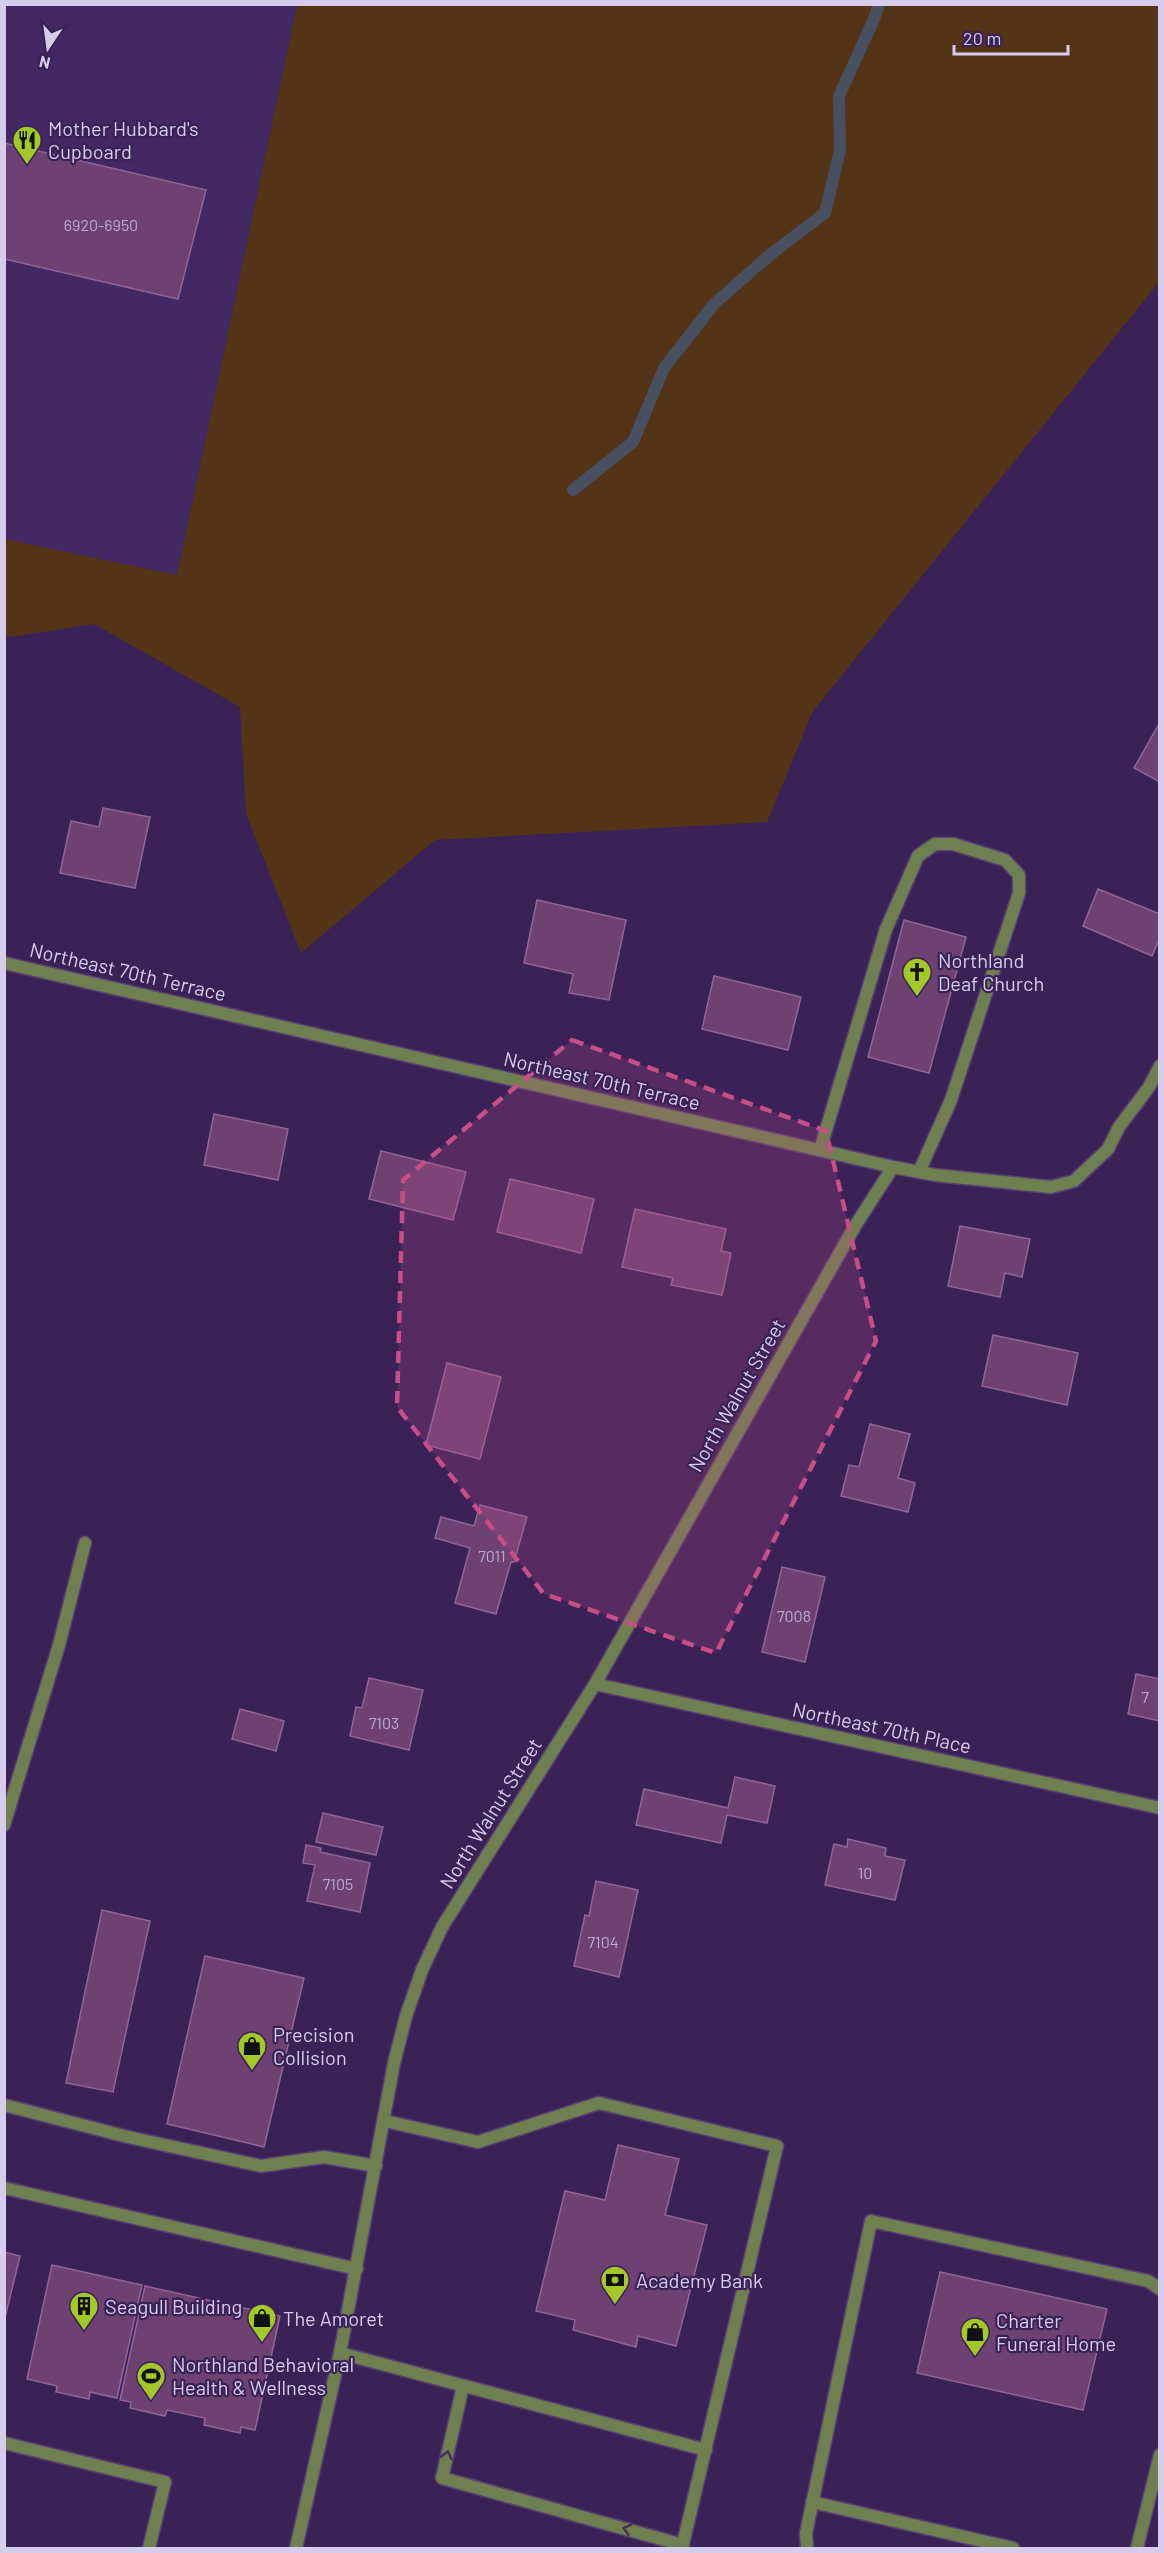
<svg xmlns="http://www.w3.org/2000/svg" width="1164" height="2553" viewBox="0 0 1164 2553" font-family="Barlow,sans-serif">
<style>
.built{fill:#442864}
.green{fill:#543416}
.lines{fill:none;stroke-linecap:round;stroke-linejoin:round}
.stream{stroke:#474f60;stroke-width:12}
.building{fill:#6d4273;stroke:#926598;stroke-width:1.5}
.lane-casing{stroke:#564172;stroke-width:15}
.street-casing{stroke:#564172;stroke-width:15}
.lane{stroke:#707f4f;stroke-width:12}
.street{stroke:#707f4f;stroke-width:12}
.oneway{stroke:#423056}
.marked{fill:#c94e87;fill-opacity:0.2;stroke:#c94e87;stroke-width:4.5;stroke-dasharray:12 8;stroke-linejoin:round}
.labels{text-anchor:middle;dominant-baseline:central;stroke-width:4.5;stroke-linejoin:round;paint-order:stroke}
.number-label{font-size:16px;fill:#bdaace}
.poi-label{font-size:20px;fill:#d8cced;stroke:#3a2257;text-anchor:start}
.street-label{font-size:20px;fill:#d8cced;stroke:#3a2257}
</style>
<rect width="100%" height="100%" fill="#3a2257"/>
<!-- built -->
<polygon class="built" points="5,5 297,5 177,575 5,539"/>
<!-- green -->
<polygon class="green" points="297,5 1160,5 1159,282 813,711 767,822 435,840 301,953 246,814 240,707 94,624 4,638 5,539 177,575"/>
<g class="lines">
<!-- stream -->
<polyline class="stream" points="573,490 633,442 664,368 714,304 771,254 825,213 840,150 839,96 874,19 879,4"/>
</g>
<!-- building -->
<g class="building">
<polygon points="4,143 206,190 178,299 4,259"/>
<polygon points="1160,722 1160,782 1134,768"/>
<polygon points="103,808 150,817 135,888 60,873 71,821 99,827"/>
<polygon points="1098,889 1160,914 1160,938 1152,956 1083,926"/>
<polygon points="537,900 626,920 609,1000 569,993 573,974 524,963"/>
<polygon points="904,920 966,937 929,1073 868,1057"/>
<polygon points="714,976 801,997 788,1050 702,1029"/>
<polygon points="214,1114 288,1129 278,1180 204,1165"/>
<polygon points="381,1151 466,1172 453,1220 369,1199"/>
<polygon points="510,1179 594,1199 581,1253 497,1232"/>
<polygon points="635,1209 726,1229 721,1251 731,1253 722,1295 671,1285 673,1278 622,1267"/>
<polygon points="960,1226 1030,1239 1022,1277 1005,1273 1000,1297 948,1286"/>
<polygon points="993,1335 1078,1353 1067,1405 982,1386"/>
<polygon points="447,1363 501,1377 480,1459 426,1445"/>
<polygon points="870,1424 910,1434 898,1478 915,1483 908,1512 841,1496 849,1465 859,1467"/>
<polygon points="480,1505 527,1517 514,1562 511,1562 496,1614 455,1603 470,1548 435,1538 441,1517 474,1526"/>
<polygon points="782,1567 825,1577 805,1662 762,1652"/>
<polygon points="1136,1674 1160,1679 1160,1721 1128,1714"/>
<polygon points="369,1678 423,1690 409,1750 350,1736 356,1707 362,1708"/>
<polygon points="240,1709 284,1721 276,1751 232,1739"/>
<polygon points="735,1777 775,1786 767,1823 727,1815 721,1843 636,1825 644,1789 728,1808"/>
<polygon points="323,1813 383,1827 376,1855 316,1842"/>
<polygon points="848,1839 886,1848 885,1856 905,1860 895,1900 825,1885 834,1844 847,1847"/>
<polygon points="306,1845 321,1848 320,1852 370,1863 360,1912 307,1901 315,1865 303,1863"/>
<polygon points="596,1881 638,1890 619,1977 574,1966 585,1915 589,1916"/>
<polygon points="102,1910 150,1921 113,2092 66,2083"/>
<polygon points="205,1956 304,1978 264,2147 167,2124"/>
<polygon points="618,2145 679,2159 665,2215 707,2225 676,2346 638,2336 636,2347 573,2330 575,2320 536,2311 565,2191 605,2200"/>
<polygon points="4,2252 20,2256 4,2322"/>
<polygon points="52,2265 142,2285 117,2398 90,2392 89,2399 56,2392 57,2386 27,2379"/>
<polygon points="940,2272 1107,2309 1083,2410 917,2373"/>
<polygon points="145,2286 280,2316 255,2430 241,2427 240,2433 204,2425 205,2418 167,2410 165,2416 130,2408 131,2402 120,2400"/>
</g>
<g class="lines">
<!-- lane casing -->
<g class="lane-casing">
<g id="lane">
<polyline points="820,1150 886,929 918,856 935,844 953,844 1005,860 1019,875 1019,893 951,1100 919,1172"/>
<polyline points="4,1825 59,1645 85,1543"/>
<polyline points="4,2105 128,2137 261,2166 324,2157 376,2166"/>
<polyline points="385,2121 478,2142 599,2103 777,2146 682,2548"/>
<polyline points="4,2188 357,2269"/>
<polyline points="340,2353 706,2450"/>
<polyline points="463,2386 442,2478 683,2545"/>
<polyline points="4,2443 165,2482 149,2548"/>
<polyline points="812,2502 1013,2548"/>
<polyline points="807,2548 806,2533 871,2221 1148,2281 1160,2289"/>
<polyline points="1137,2548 1160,2455"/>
</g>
</g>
<!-- street casing -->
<g class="street-casing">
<g id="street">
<polyline points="4,963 893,1167 935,1175 1051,1187 1074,1181 1108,1149 1119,1127 1149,1087 1160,1066"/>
<polyline points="595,1684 1160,1808"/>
<polyline points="296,2548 340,2353 394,2063 406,2016 422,1970 442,1927 595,1684 855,1226 893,1167"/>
</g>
</g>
<!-- lane -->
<use href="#lane" class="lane"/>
<!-- street -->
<use href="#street" class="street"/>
</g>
<!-- one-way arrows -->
<defs><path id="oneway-chevron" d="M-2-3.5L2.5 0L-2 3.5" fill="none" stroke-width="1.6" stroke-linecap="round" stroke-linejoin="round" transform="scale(1.5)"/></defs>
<g class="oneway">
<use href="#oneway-chevron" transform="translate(447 2455) rotate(-77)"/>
<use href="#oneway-chevron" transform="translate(627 2529) rotate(-165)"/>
</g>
<!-- marked area -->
<path class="marked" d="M572 1040 826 1131 876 1341 716 1653 544 1594 397 1407 403 1180Z"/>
<!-- icons -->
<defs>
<g id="restaurant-pin" transform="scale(1.5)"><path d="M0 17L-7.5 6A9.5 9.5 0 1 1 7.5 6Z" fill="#a4c825" stroke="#3a2257"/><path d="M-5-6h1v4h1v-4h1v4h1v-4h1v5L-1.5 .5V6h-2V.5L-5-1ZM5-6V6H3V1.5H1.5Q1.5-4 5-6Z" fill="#111"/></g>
<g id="church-pin" transform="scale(1.5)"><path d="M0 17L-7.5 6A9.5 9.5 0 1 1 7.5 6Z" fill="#a4c825" stroke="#3a2257"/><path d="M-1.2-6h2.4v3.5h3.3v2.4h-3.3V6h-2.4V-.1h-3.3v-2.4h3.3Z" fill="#111"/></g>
<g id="shop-pin" transform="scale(1.5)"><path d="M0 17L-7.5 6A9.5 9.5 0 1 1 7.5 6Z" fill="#a4c825" stroke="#3a2257"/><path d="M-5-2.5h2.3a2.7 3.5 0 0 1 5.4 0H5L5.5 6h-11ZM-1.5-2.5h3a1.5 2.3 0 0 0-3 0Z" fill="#111"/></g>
<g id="bank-pin" transform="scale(1.5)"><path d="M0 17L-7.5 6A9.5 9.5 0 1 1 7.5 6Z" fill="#a4c825" stroke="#3a2257"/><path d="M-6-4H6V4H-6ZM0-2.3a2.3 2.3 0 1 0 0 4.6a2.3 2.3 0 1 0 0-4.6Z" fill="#111"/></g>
<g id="building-pin" transform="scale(1.5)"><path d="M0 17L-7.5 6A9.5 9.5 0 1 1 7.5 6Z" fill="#a4c825" stroke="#3a2257"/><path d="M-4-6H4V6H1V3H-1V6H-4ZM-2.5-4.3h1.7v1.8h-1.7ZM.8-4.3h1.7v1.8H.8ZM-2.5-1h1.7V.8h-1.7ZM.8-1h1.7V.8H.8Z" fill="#111"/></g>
<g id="stadium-pin" transform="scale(1.5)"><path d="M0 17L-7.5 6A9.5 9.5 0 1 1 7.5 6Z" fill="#a4c825" stroke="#3a2257"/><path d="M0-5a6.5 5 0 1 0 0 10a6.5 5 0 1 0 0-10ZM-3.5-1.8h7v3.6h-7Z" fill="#111"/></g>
</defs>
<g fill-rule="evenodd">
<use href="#restaurant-pin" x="27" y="140"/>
<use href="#church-pin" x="917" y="972"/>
<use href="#shop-pin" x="252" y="2046"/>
<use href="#bank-pin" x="615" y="2280"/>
<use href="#building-pin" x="84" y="2306"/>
<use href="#shop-pin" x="262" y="2318"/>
<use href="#shop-pin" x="975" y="2332"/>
<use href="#stadium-pin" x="151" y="2376"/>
</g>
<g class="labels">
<!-- number labels -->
<g class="number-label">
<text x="101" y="224">6920-6950</text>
<text x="492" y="1555">7011</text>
<text x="794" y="1615">7008</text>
<text x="1145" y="1696">7</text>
<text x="384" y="1722">7103</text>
<text x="865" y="1872">10</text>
<text x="338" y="1883">7105</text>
<text x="603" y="1941">7104</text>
</g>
<!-- poi labels -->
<g class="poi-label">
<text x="48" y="128">Mother Hubbard's<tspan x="48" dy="23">Cupboard</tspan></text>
<text x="938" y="960">Northland<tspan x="938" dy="23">Deaf Church</tspan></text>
<text x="273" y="2034">Precision<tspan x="273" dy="23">Collision</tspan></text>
<text x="636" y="2280">Academy Bank</text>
<text x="105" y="2306">Seagull Building</text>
<text x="283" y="2318">The Amoret</text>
<text x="996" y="2320">Charter<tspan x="996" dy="23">Funeral Home</tspan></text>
<text x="172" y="2364">Northland Behavioral<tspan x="172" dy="23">Health &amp; Wellness</tspan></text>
</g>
<!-- street labels -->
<g class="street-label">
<text transform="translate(128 971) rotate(13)">Northeast 70th Terrace</text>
<text transform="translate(602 1080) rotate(13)">Northeast 70th Terrace</text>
<text transform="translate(736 1395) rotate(-60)">North Walnut Street</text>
<text transform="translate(882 1727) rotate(12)">Northeast 70th Place</text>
<text transform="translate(490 1813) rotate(-58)">North Walnut Street</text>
</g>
</g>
<!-- border -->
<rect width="1164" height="2553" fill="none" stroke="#d8cced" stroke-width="12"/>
<!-- north arrow -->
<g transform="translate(48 48) rotate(193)" stroke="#3a2257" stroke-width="4.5" paint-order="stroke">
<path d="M0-4.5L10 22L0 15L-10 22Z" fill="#d8cced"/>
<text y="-9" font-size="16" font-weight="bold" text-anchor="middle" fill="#d8cced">N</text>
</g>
<!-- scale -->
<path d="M954 45v9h114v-9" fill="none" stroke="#d8cced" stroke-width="3"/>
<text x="963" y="45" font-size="18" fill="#d8cced" stroke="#3a2257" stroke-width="4.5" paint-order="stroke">20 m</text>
</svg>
